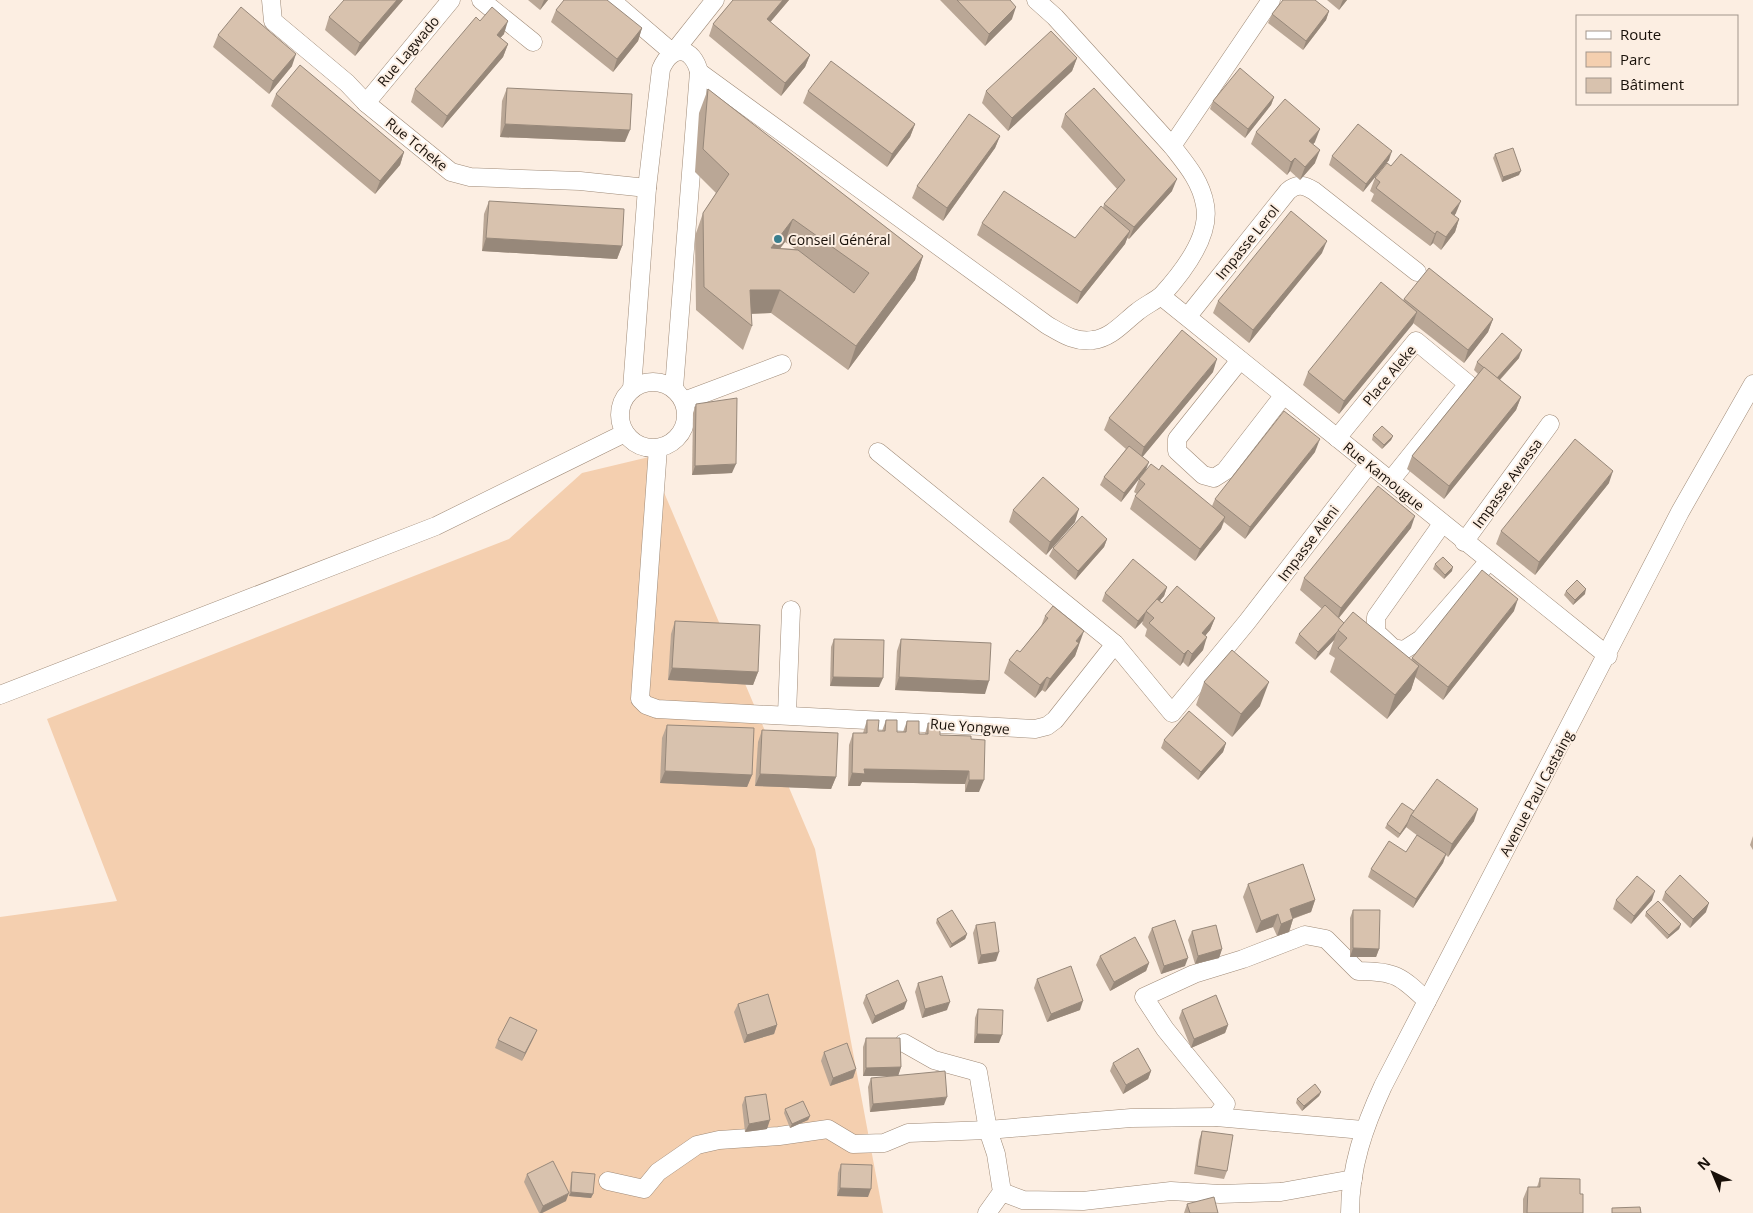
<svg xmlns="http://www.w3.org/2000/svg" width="1753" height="1213" viewBox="0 0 1753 1213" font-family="'Open Sans',sans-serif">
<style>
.green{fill:#f4cfaf}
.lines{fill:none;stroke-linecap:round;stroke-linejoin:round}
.minor-casing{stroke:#9f8a77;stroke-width:19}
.minor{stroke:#fff;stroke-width:18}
.wall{fill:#baa796;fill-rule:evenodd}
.shaded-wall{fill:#97887a}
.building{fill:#d8c2ae;stroke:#97887a;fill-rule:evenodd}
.poi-dot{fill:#3a7e8d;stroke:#fceee2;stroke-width:2}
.labels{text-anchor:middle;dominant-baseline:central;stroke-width:4;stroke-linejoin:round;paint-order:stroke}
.street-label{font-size:14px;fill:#181009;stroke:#fceee2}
.poi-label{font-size:14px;fill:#181009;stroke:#fceee2;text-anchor:start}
</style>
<rect width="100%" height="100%" fill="#fceee2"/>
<!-- green -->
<polygon class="green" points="649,457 815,849 883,1213 0,1213 0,917 117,901 47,719 509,539 582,473"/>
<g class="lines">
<!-- minor casing -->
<g class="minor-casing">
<g id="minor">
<polyline points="271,0 273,21 347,83 366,103 451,172 470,177 580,181 647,188"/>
<polyline points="481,0 533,42"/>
<polyline points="611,0 673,53 715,0"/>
<polyline points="1036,0 1055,17 1172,146"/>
<path d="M699 72 1047 325C1061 333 1075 343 1093 340 1111 338 1123 323 1137 312 1144 306 1155 301 1162 295 1182 273 1211 236 1205 205 1201 181 1186 164 1172 146L1271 0"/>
<polyline points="366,103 451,0"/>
<polyline points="1161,296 1608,656"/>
<path d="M1188 316 1288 191C1297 183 1304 185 1314 191L1417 272"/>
<polyline points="1240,360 1177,439 1177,451 1203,475 1214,478 1225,471 1283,396"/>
<circle cx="653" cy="415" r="33"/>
<path d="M632 389 647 188 661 69C672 43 693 47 699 72L674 388"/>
<polyline points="684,401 782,364"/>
<polyline points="1337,438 1416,341 1468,384 1391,480"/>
<polyline points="658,448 640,699 646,705 657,709 1035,729 1047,726 1055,720 1115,644"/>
<polyline points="878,452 1115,644 1172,713 1247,622 1369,464"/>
<polyline points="1442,524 1376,617 1376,632 1393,648 1404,650 1421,639 1489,561"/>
<polyline points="1464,542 1550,424"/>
<polyline points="0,695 436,526 625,433"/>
<polyline points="787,714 791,610"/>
<polyline points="904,1043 934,1060 978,1072 988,1130 996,1154 1002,1192 987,1213"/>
<path d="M1216 1117 1226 1104 1165 1029 1144 997 1194 974 1243 959 1305 935 1326 939 1358 971C1395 971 1401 976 1427 1001"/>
<polyline points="608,1181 644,1189 658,1172 697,1145 719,1140 779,1136 828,1129 853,1144 884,1143 908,1133 988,1130 1131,1118 1216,1117 1363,1130"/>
<polyline points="1002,1192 1023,1200 1083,1201 1171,1191 1220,1194 1281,1192 1353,1179"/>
<path d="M1350 1213C1350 1167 1364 1127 1383 1086L1680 512 1753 384"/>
</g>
</g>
<!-- minor -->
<use href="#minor" class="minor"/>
</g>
<!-- wall -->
<g class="wall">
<polygon points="403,0 355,56 325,30 329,17"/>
<polygon points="528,0 548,0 540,10"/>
<polygon points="733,0 789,0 770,22 810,55 805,67 781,96 709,36 713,24"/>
<polygon points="940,0 1010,0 1012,19 985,46"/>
<polygon points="1327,0 1347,0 1339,10"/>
<polygon points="556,10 642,28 638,41 613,72 551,22"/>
<polygon points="1329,11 1326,20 1303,50 1268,23 1272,14"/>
<polygon points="480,21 504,34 500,38 508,44 503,57 442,128 411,102 415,89"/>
<polygon points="218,35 292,66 269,94 213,47"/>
<polygon points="1077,58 1072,71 1008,131 982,103 986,91"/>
<polygon points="507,88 625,142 500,137 502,101"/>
<path d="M708 89 923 256 915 280 848 370 771 313 751 314 752 326 743 350 696 310 695 236 703 213 716 193 695 172 699 113ZM785 242 795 249 780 248Z"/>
<polygon points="808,91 915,124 910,137 887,167 803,103"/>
<polygon points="276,94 404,152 400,165 375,194 271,106"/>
<polygon points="1274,97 1271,105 1245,138 1210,109 1213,101"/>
<polygon points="1065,114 1172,191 1129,239 1127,238 1125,244 1077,304 977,235 982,223 1075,238 1103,208 1104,204 1117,189 1061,127"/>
<polygon points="1256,132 1315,142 1313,144 1315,163 1300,180 1290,171 1287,175 1251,144"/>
<polygon points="1000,136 995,148 943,221 912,198 917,186"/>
<polygon points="1495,154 1519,175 1502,182 1493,158"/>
<polygon points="1332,156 1389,160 1363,192 1329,165"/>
<polygon points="1375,178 1456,213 1454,216 1459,219 1455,232 1441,250 1433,243 1430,246 1371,201 1374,194 1370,191"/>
<polygon points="489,201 622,246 617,259 482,251 484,214"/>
<polygon points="1322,253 1249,343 1213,313 1218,301"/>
<polygon points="1404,299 1493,319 1488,332 1464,363 1413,323 1339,414 1303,385 1308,372 1403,300"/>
<polygon points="1519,358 1500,380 1521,397 1516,410 1444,499 1407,469 1412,456 1478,374 1474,370 1477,362"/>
<polygon points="1213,372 1142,457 1146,470 1121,502 1100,485 1104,477 1126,449 1104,430 1109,418"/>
<polygon points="696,404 732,473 692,475 693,413"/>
<polygon points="1373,435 1393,436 1391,440 1382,449 1372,440"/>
<polygon points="1315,452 1245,539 1224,522 1221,529 1195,561 1130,509 1135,496 1137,494 1134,492 1139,479 1212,506 1215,499"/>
<polygon points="1609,483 1535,575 1496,544 1501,531"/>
<polygon points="1013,510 1075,522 1046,555 1009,522"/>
<polygon points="1411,528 1339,618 1344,623 1411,660 1412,658 1514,611 1443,700 1415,677 1411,690 1387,719 1330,672 1335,658 1329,654 1334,640 1315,660 1295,643 1299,634 1322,609 1300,590 1304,578"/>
<polygon points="1107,539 1104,547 1075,580 1049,556 1053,548"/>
<polygon points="1435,564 1452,571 1444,579 1433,569"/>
<polygon points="1167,587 1164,596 1159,601 1162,603 1215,618 1210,630 1205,636 1203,650 1188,667 1183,662 1180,666 1145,636 1147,629 1142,624 1143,621 1135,629 1102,601 1105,593"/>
<polygon points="1566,591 1585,594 1573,605 1564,595"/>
<polygon points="1045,616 1079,644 1075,656 1045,692 1042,690 1035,698 1004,673 1009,660 1020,652 1041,626"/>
<polygon points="675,621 758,672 753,685 668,680 671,634"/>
<polygon points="834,639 879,687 830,686 831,647"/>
<polygon points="901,639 985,694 895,690 897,651"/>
<polygon points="1204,682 1260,706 1232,737 1196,705"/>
<polygon points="867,720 878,731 882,731 886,720 897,732 903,732 907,721 919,734 925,734 928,723 940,735 971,739 979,792 965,792 965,784 862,782 860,786 848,786 849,745 853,733 863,733"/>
<polygon points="667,725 752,775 747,787 660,783 662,738"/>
<polygon points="762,730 836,777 831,789 755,786 758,742"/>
<polygon points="1164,740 1226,743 1223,752 1198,780 1161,748"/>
<polygon points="1414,811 1474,821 1448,857 1446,855 1443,863 1413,908 1368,877 1371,869 1406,852 1418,836 1406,827 1407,826 1398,838 1385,828 1387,824"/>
<polygon points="1753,836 1753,850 1750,845"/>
<polygon points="1248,884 1315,900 1311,912 1293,919 1289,932 1277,936 1273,927 1256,933 1243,897"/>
<polygon points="1665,892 1706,912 1690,928 1662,900"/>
<polygon points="1616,900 1652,900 1631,924 1613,909"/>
<polygon points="1353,910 1379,949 1376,957 1350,957 1350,918"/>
<polygon points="1646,912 1681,924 1679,929 1667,939 1645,916"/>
<polygon points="937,919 967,934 965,939 950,948 936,923"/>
<polygon points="976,925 996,961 978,964 973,933"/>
<polygon points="1152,928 1185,966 1161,974 1148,937"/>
<polygon points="1192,931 1222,949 1219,958 1195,964 1188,940"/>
<polygon points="1100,956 1149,963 1146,971 1110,991 1096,965"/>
<polygon points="1037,979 1080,1010 1047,1022 1034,988"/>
<polygon points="918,983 947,1010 922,1018 915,992"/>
<polygon points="866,995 904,1009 872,1024 863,1003"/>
<polygon points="738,1004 777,1025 774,1034 744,1043 734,1012"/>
<polygon points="978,1009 999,1043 974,1043 975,1018"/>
<polygon points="1182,1010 1228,1025 1225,1033 1191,1048 1179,1018"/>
<polygon points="537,1030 533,1039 522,1061 495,1048 498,1040"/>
<polygon points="866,1038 901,1067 898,1076 863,1076 863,1047"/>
<polygon points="824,1052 856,1069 853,1078 830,1086 821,1061"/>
<polygon points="1113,1063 1151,1071 1148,1079 1123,1094 1110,1071"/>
<polygon points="871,1078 944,1105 870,1112 868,1087"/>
<polygon points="1321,1092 1319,1096 1302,1111 1296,1103 1297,1099"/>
<polygon points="745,1097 767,1129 745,1132 742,1105"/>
<polygon points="785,1109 810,1116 808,1120 790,1128 784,1113"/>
<polygon points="1202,1131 1227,1171 1224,1179 1194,1174 1199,1140"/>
<polygon points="841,1164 868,1197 837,1196 838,1173"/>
<polygon points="572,1172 593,1194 591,1198 569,1196 571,1177"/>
<polygon points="527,1174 566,1201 542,1213 539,1213 524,1182"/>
<polygon points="1540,1178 1580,1194 1583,1194 1583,1213 1523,1213 1523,1199 1528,1187 1537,1187"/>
<polygon points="1187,1204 1218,1213 1184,1213"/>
</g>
<!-- shaded-wall -->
<g class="shaded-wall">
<polygon points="397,0 403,0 355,56 360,43"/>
<polygon points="544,0 548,0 540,10"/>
<polygon points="783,0 789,0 762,32 767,19"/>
<polygon points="1343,0 1347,0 1339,10 1342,2"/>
<polygon points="1016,7 1012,19 985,46 989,34"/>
<polygon points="1329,11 1326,20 1303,50 1306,41"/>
<polygon points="508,21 504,34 492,47 497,35"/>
<polygon points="642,28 638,41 613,72 617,59"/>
<polygon points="508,44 503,57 442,128 447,116"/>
<polygon points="296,54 292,66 269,94 273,81"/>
<polygon points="810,55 805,67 781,96 785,83"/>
<polygon points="1077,58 1072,71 1008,131 1012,118"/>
<polygon points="1274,97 1271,105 1245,138 1248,129"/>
<polygon points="505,124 630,130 625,142 500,137"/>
<polygon points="915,124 910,137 887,167 892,154"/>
<polygon points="1320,129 1315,142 1305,154 1309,141"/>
<polygon points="1000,136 995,148 943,221 947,208"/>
<polygon points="1320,150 1315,163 1300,180 1305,167"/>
<polygon points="1392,151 1389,160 1363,192 1366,184"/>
<polygon points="404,152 400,165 375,194 380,181"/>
<polygon points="1295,158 1290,171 1287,175 1291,162"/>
<polygon points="1521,171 1519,175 1502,182 1503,177"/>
<polygon points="1177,179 1172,191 1129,239 1134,227"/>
<polygon points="1461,201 1456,213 1447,226 1451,213"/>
<polygon points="793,219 785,242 763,271 771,248"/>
<polygon points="1459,219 1455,232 1441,250 1446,237"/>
<polygon points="1130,231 1125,244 1077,304 1081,292"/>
<polygon points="1437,231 1433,243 1430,246 1435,234"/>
<polygon points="486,238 622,246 617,259 482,251"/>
<polygon points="1327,241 1322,253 1249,343 1253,330"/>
<polygon points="923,256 915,280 848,370 856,346"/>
<polygon points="750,290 780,290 771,313 742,314"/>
<polygon points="1417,312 1413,324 1339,414 1344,401"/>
<polygon points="1493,319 1488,332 1464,363 1468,350"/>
<polygon points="1522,350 1519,358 1493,387 1496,379"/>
<polygon points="1217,359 1213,372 1140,460 1144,447"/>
<polygon points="1521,397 1516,410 1444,499 1449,486"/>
<polygon points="1393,436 1391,440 1382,449 1384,445"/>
<polygon points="1320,439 1315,452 1245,539 1250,527"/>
<polygon points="1149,462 1146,470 1121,502 1124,493"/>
<polygon points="736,464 732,473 692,475 695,466"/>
<polygon points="1613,471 1609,483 1535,575 1539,562"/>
<polygon points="1079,509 1075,522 1046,555 1050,542"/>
<polygon points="1415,516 1411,528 1337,620 1341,608"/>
<polygon points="1225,517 1221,529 1195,561 1200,549"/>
<polygon points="1107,539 1104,547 1075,580 1078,571"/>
<polygon points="1453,567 1452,571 1444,579 1445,575"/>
<polygon points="1167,587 1164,596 1149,614 1146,612"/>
<polygon points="1586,589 1585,594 1573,605 1575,600"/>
<polygon points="1518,599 1514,611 1443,700 1448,687"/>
<polygon points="1146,612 1143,621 1135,629 1138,621"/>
<polygon points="1215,618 1210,630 1197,645 1202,633"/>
<polygon points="1084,631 1075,656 1045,692 1050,679 1076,641"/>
<polygon points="1337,632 1334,640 1315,660 1318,652"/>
<polygon points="1207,637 1203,650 1188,667 1192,654"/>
<polygon points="1188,650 1183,662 1180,666 1184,654"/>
<polygon points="1419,666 1411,690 1387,719 1395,695"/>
<polygon points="672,668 758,672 753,685 668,680"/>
<polygon points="833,677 883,678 879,687 830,686"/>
<polygon points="899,677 989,681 985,694 895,690"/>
<polygon points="1047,677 1042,690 1035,698 1040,685"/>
<polygon points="1269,682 1260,706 1232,737 1241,714"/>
<polygon points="1226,743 1223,752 1198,780 1201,772"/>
<polygon points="864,769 969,771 965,784 862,782 860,786 848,786 852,773"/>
<polygon points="665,771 752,775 747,787 660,783"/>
<polygon points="760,774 836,777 831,789 755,786"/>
<polygon points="969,780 984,780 979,792 965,792"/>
<polygon points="1478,809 1474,821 1448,857 1452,844"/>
<polygon points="1408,822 1407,826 1398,838 1400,834"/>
<polygon points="1446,854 1443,863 1413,908 1416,899"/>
<polygon points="1655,891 1652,900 1631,924 1634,916"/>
<polygon points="1315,900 1311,912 1285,921 1290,909"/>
<polygon points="1709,903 1706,912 1690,928 1693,919"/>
<polygon points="1278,914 1273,927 1256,933 1261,921"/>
<polygon points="1293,919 1289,932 1277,936 1281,924"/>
<polygon points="1681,924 1679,929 1667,939 1669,935"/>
<polygon points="967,934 965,939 950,948 952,944"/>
<polygon points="1353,948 1379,949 1376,957 1350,957"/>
<polygon points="1222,949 1219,958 1195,964 1198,956"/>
<polygon points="999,952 996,961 978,964 981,955"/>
<polygon points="1188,958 1185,966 1161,974 1164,966"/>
<polygon points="1149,963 1146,971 1110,991 1114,982"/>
<polygon points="907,1001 904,1009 872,1024 875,1016"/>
<polygon points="1083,1001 1080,1010 1047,1022 1051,1014"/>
<polygon points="950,1002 947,1010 922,1018 925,1009"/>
<polygon points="777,1025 774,1034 744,1043 747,1035"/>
<polygon points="1228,1025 1225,1033 1191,1048 1194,1039"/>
<polygon points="537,1030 533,1039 522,1061 525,1053"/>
<polygon points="977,1034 1002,1035 999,1043 974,1043"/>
<polygon points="901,1067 898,1076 863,1076 866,1068"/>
<polygon points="856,1069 853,1078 830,1086 833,1078"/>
<polygon points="1151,1071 1148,1079 1123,1094 1126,1085"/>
<polygon points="1321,1092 1319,1096 1302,1111 1304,1106"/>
<polygon points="947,1097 944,1105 870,1112 873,1104"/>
<polygon points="810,1116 808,1120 790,1128 792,1124"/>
<polygon points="770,1120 767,1129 745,1132 749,1124"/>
<polygon points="840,1188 871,1189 868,1197 837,1196"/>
<polygon points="571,1192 593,1194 591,1198 569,1196"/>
<polygon points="569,1193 566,1201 542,1213 540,1213 543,1206"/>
</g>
<!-- building -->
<g class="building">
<polygon points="344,0 397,0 360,43 329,17"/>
<polygon points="564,0 607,0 642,28 617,59 556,10"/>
<polygon points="733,0 783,0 767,19 810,55 785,83 713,24"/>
<polygon points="957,0 1010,0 1016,7 989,34"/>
<polygon points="1283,0 1315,0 1329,11 1306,41 1272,14"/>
<polygon points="241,7 296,54 273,81 218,35"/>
<polygon points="492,7 508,21 497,35 508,44 447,116 415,89 476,17 480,21"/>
<polygon points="1051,31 1077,58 1012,118 986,91"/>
<polygon points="831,61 915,124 892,154 808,91"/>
<polygon points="300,65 404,152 380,181 276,94"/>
<polygon points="1240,68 1274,97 1248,129 1213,101"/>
<polygon points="507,88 632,94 630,130 505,124"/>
<polygon points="1094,88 1177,179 1134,227 1104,204 1125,180 1065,114"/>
<path d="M708 89 923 256 856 346 780 290H750L752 326 704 287 703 213 729 174 703 149ZM793 219 869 273 854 293 798 250 771 248Z"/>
<polygon points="1285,99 1320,129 1309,141 1320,150 1305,167 1295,158 1291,162 1256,132"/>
<polygon points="969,114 1000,136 947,208 917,186"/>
<polygon points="1358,124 1392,151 1366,184 1332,156"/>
<polygon points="1513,148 1521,171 1503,177 1495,154"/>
<polygon points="1401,154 1461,201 1451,213 1459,219 1446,237 1437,231 1435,234 1376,188 1380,182 1375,178 1387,163 1391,166"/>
<polygon points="1004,191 1075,238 1101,206 1130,231 1081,292 982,223"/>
<polygon points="489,201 624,209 622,246 486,238"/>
<polygon points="1291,211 1327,241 1253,330 1218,301"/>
<polygon points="1429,268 1493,319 1468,350 1404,299"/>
<polygon points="1381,282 1417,312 1344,401 1308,372"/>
<polygon points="1182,330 1217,359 1144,447 1109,418"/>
<polygon points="1502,333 1522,350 1497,378 1477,362"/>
<polygon points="1484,367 1521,397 1449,486 1412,456"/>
<polygon points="737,398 736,464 695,466 696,404"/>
<polygon points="1284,411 1320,439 1250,527 1215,499"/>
<polygon points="1382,426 1393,436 1384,445 1373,435"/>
<polygon points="1575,439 1613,471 1539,562 1501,531"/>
<polygon points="1129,446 1149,462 1124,493 1104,477"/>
<polygon points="1151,464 1159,470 1162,465 1225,517 1200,549 1135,496 1145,484 1139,479"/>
<polygon points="1043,477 1079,509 1050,542 1013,510"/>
<polygon points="1378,486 1415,516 1341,608 1304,578"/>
<polygon points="1082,516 1107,539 1078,571 1053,548"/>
<polygon points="1443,557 1453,567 1445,575 1435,564"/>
<polygon points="1133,559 1167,587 1138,621 1105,593"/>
<polygon points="1482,570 1518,599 1448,687 1412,658"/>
<polygon points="1577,580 1586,589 1575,600 1566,591"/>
<polygon points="1177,586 1215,618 1202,633 1207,637 1192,654 1188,650 1184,654 1149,623 1154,618 1146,611 1157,599 1162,603"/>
<polygon points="1325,605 1344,623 1337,632 1318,652 1299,634"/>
<polygon points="1053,606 1084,631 1076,641 1079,643 1050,679 1047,677 1040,685 1009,660 1017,650 1020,652 1048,618 1045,616"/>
<polygon points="1353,612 1419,666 1395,695 1338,648 1347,638 1338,630"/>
<polygon points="675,621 760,625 758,672 672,668"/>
<polygon points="834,639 884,640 883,678 833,677"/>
<polygon points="901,639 991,643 989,681 899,677"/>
<polygon points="1232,650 1269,682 1241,714 1204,682"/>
<polygon points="1189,711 1226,743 1201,772 1164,740"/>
<polygon points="867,720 879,720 878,731 885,731 886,720 897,720 897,732 906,732 907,721 919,721 919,734 928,734 928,723 940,724 940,735 971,736 971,739 985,740 984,780 969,780 969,771 864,769 865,774 852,773 853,733 867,733"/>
<polygon points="667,725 754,728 752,775 665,771"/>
<polygon points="762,730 838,733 836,777 760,774"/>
<polygon points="1437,779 1478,809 1452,844 1411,815"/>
<polygon points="1402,803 1414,811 1411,815 1408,822 1400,834 1387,824"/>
<polygon points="1417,835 1446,854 1416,899 1371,869 1389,841 1406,852"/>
<polygon points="1303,864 1315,900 1290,909 1293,919 1281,924 1278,914 1261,921 1248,884"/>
<polygon points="1680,875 1709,903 1693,919 1665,892"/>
<polygon points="1637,876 1655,891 1634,916 1616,900"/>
<polygon points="1658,901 1681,924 1669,935 1646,912"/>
<polygon points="952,910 967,934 952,944 937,919"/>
<polygon points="1353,910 1380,910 1379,949 1353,948"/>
<polygon points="1175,920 1188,958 1164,966 1152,928"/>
<polygon points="995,922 999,952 981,955 976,925"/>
<polygon points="1216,925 1222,949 1198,956 1192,931"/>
<polygon points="1135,937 1149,963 1114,982 1100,956"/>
<polygon points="1071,966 1083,1001 1051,1014 1037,979"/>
<polygon points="942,976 950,1002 925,1009 918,983"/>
<polygon points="898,980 907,1001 875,1016 866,995"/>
<polygon points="768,994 777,1025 747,1035 738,1004"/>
<polygon points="1216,995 1228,1025 1194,1039 1182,1010"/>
<polygon points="978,1009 1003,1010 1002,1035 977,1034"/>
<polygon points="510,1017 537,1030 525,1053 498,1040"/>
<polygon points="866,1038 900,1038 901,1067 866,1068"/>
<polygon points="847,1043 856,1069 833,1078 824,1052"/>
<polygon points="1138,1048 1151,1071 1126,1085 1113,1063"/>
<polygon points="945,1071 947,1097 873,1104 871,1078"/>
<polygon points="1315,1084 1321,1092 1304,1106 1297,1099"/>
<polygon points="766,1094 770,1120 749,1124 745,1097"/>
<polygon points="803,1101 810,1116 792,1124 785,1109"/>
<polygon points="1202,1131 1233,1135 1227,1171 1197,1166"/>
<polygon points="553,1161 569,1193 543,1206 527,1174"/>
<polygon points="841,1164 872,1165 871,1189 840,1188"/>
<polygon points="572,1172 595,1174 593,1194 571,1192"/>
<polygon points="1540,1178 1580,1179 1580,1194 1583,1194 1583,1213 1527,1213 1528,1187 1540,1187"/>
<polygon points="1214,1197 1218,1213 1190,1213 1187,1204"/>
<polygon points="1640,1207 1641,1213 1612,1213 1612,1208"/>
</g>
<!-- markers -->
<circle class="poi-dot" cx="778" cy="239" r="5"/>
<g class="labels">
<!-- street labels -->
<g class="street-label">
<text transform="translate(408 51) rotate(-50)">Rue Lagwado</text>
<text transform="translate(417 144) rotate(39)">Rue Tcheke</text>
<text transform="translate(1247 242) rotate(-51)">Impasse Lerol</text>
<text transform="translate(1389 375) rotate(-50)">Place Aleke</text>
<text transform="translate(1384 476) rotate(39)">Rue Kamougue</text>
<text transform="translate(1507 483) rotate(-54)">Impasse Awassa</text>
<text transform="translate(1308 543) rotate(-53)">Impasse Aleni</text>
<text transform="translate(970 726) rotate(4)">Rue Yongwe</text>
<text transform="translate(1536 793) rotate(-62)">Avenue Paul Castaing</text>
</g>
<!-- poi labels -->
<g class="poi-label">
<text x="788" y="239">Conseil Général</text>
</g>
</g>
<!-- legend -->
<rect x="1576" y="15" width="162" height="90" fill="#fceee2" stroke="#a1958b"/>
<rect x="1586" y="31" width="25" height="8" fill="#ffffff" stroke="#a1958b"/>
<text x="1620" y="40" font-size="15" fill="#181009">Route</text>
<rect x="1586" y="52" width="25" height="15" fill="#f4cfaf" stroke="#a1958b"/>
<text x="1620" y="65" font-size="15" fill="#181009">Parc</text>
<rect x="1586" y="78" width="25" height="15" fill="#d8c2ae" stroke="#a1958b"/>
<text x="1620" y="90" font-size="15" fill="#181009">Bâtiment</text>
<!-- north arrow -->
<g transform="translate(1713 1173) rotate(316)" stroke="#fceee2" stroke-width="4" paint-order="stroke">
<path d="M0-4L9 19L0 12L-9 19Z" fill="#181009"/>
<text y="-8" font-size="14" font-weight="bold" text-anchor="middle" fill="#181009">N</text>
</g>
</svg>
